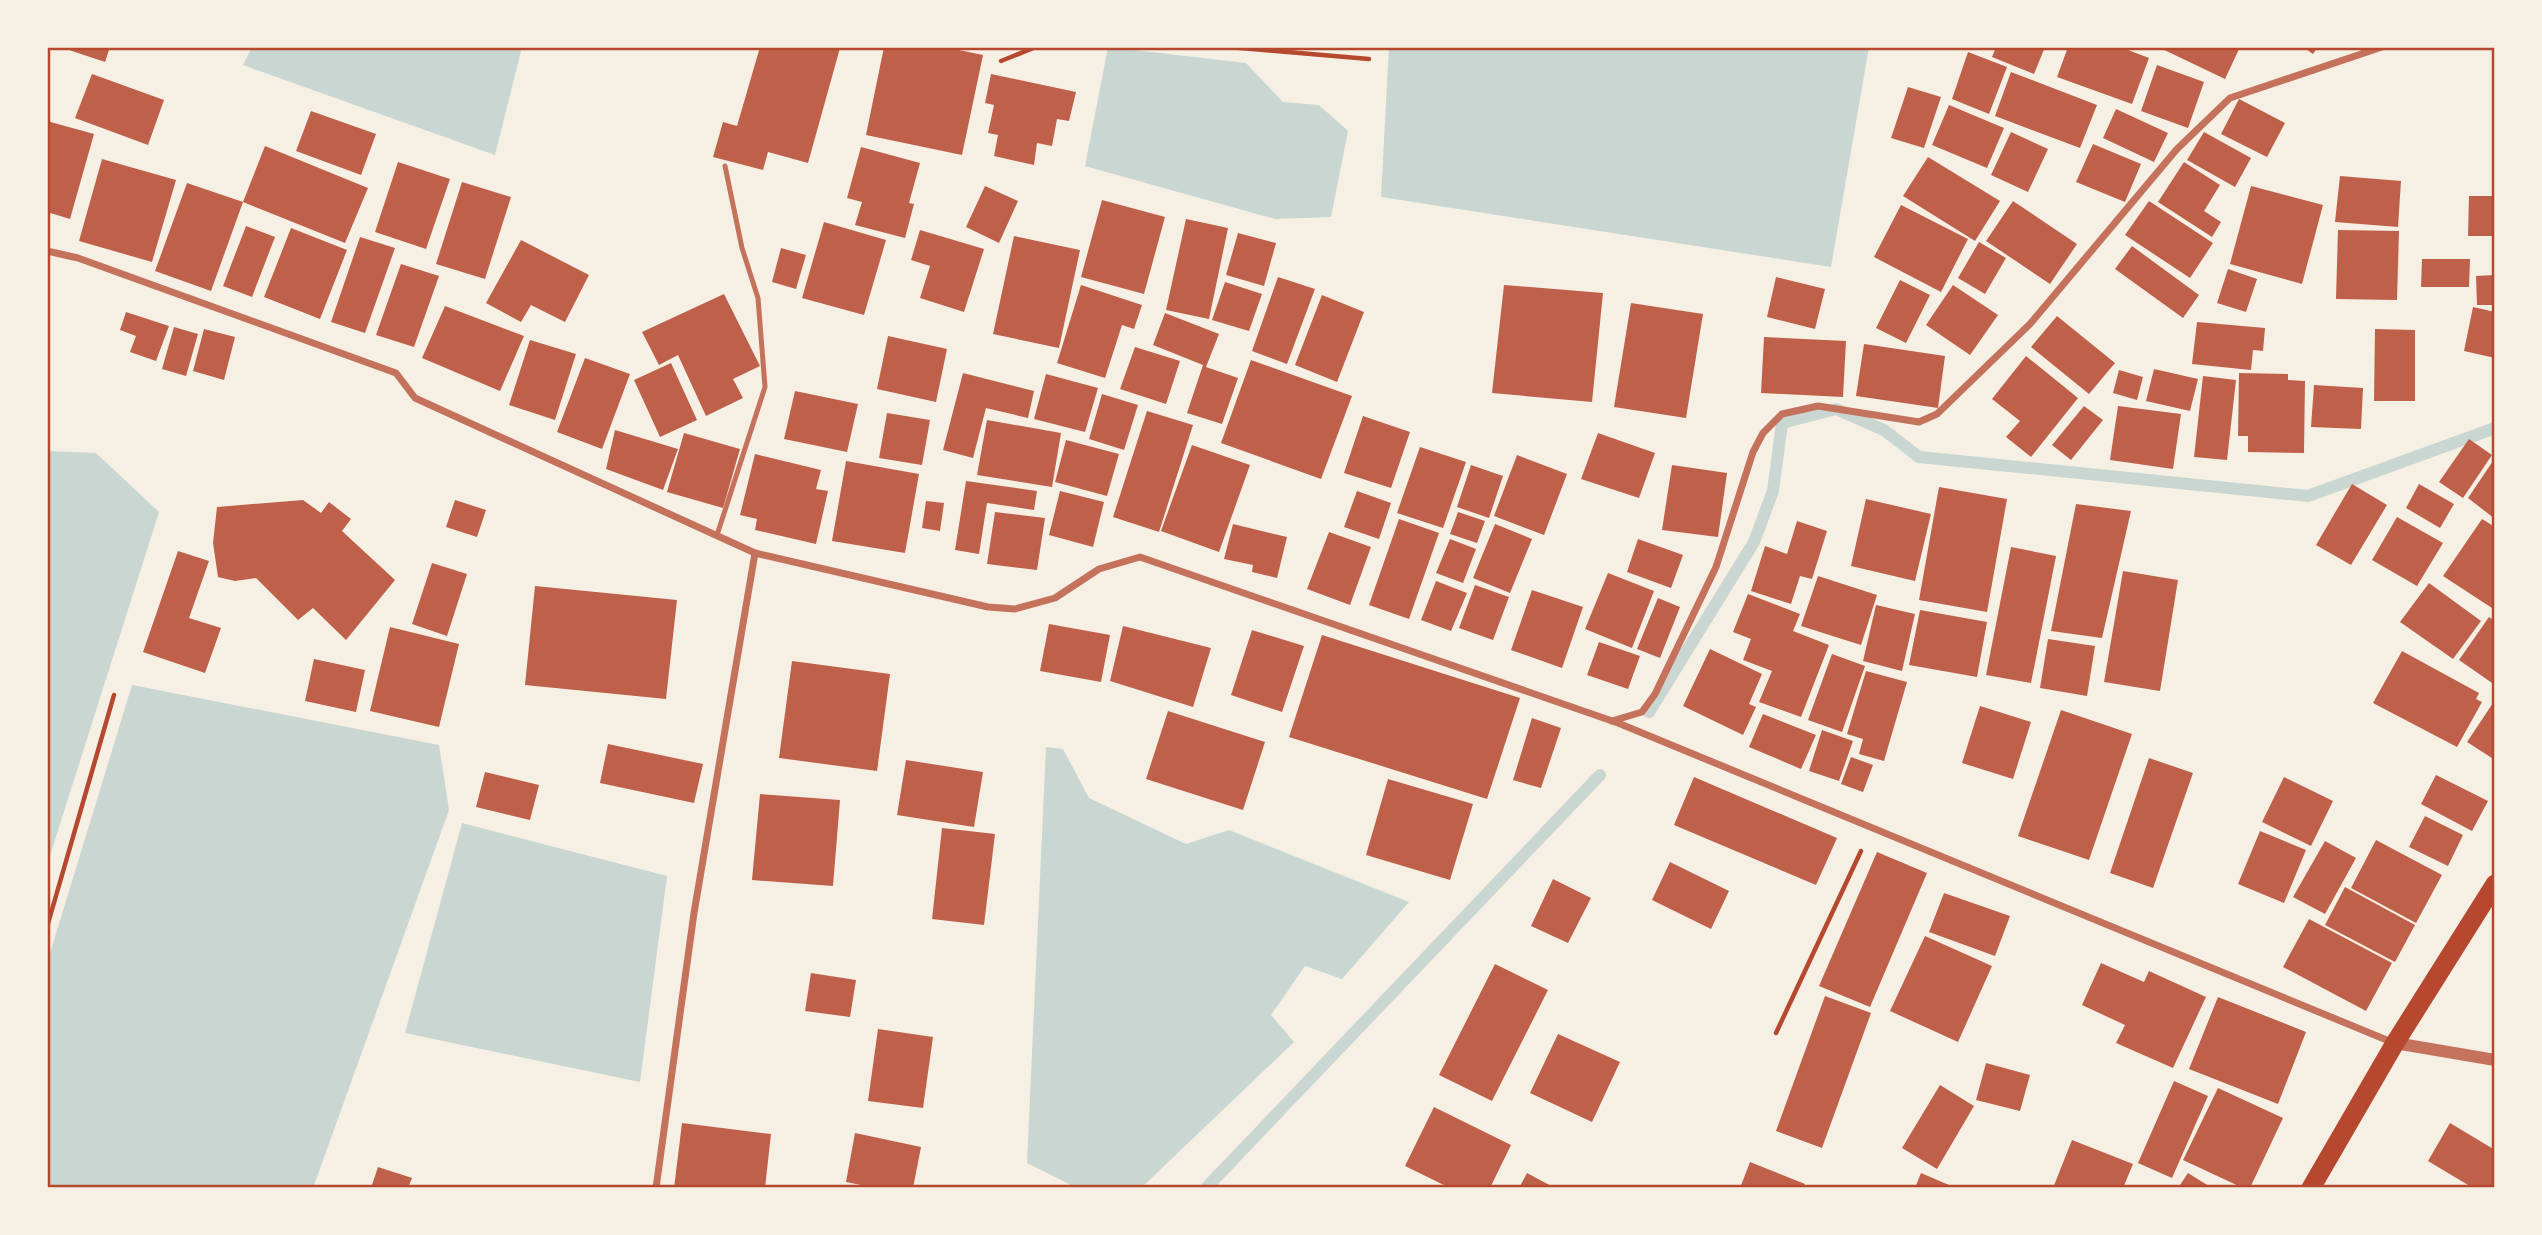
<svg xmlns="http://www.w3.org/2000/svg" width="2542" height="1235" viewBox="0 0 2542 1235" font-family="Lato,sans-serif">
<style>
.water{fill:#c9d6d2}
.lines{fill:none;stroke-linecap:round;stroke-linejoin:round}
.stream{stroke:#c9d6d2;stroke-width:12}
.building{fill:#bf614a}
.path{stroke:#b5482f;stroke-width:4.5}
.service{stroke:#c5725c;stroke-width:5}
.minor{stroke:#c5725c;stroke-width:7}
.tertiary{stroke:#c5725c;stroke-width:12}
.trunk{stroke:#b5482f;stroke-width:19}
.neatline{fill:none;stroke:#b5482f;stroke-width:2.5}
</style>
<rect width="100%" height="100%" fill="#f6efe4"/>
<!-- water -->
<g class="water">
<polygon points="252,47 522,47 495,155 243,65"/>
<polygon points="1108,47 1246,63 1283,102 1319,105 1348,131 1331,217 1275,219 1085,166"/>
<polygon points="1389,47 1869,47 1831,267 1381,197"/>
<polygon points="47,451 96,453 159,512 47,865"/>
<polygon points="132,685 439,745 449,810 313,1188 47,1188 47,963"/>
<polygon points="1046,747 1063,749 1089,798 1186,844 1229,830 1409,902 1342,979 1305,966 1271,1015 1294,1042 1141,1188 1077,1188 1027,1163"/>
<polygon points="462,823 667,876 640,1082 405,1033"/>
</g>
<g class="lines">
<!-- stream -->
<g class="stream">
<polyline points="1649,712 1754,542 1773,491 1782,423 1836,409 1884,430 1919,457 2308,496 2495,428"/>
<polyline points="1206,1188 1600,775"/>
</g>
</g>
<!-- building -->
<g class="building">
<polygon points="60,47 110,47 105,62"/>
<polygon points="760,47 840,48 808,163 768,152 763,170 713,157 723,122 737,126"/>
<polygon points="884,47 944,47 983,55 962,155 866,135"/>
<polygon points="1996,47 2045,47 2034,74 1992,57"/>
<polygon points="2068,47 2120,47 2149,58 2132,104 2057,77"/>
<polygon points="2158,47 2240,47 2225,79"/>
<polygon points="2303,47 2318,47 2313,54"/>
<polygon points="1968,52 2007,67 1989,114 1952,99"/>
<polygon points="2157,65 2204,82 2188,128 2141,111"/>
<polygon points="2011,72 2097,105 2080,148 1995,116"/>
<polygon points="92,74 164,100 148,145 75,118"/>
<polygon points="991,74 1076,92 1069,121 1057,119 1052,146 1037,143 1034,165 994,156 998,135 988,133 994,105 985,103"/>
<polygon points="1908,87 1941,97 1924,148 1891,138"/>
<polygon points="2239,99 2285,123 2267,157 2221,134"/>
<polygon points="1949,105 2004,128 1987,168 1932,145"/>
<polygon points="2116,109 2168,133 2154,162 2103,138"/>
<polygon points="311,111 376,134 361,175 296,151"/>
<polygon points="47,121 94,134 70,219 47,212"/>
<polygon points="2011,132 2048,149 2028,192 1991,175"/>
<polygon points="2204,132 2251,158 2235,187 2187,160"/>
<polygon points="2093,144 2141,164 2125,202 2076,182"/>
<polygon points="265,146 368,188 345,243 243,202 211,291 155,271 187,183 243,202"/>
<polygon points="861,147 920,163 909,203 914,204 905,238 855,225 862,202 847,198"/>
<polygon points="1928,157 2000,201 1975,241 1903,196"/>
<polygon points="102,159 176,180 152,262 79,241"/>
<polygon points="398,162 450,179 426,249 375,232"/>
<polygon points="2184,162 2220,185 2204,211 2221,222 2212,237 2158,202"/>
<polygon points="2340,176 2401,181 2398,227 2335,222"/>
<polygon points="462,182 511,197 485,279 436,264"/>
<polygon points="985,186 1018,201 999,243 966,227"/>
<polygon points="2251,186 2323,205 2302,284 2230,264"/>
<polygon points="2469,196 2495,196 2495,236 2468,236"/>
<polygon points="1102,200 1165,217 1144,294 1081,277"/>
<polygon points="2013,201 2077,244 2050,284 1986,241"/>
<polygon points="2149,201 2213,243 2190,278 2125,235"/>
<polygon points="1901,205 1968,239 1941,292 1874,257"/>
<polygon points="1186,219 1228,228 1209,319 1166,310"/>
<polygon points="824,222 886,240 864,315 802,298"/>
<polygon points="246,226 275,237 252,297 223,286"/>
<polygon points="291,228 347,250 320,319 264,297"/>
<polygon points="920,230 984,249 964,312 920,298 930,266 911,260"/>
<polygon points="2338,230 2399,231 2397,300 2336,299"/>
<polygon points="1238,233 1276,243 1264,286 1226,275"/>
<polygon points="1014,236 1080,250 1059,348 993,334"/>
<polygon points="360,237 395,248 365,333 331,322"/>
<polygon points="521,240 589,275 565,322 531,305 521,322 486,303"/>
<polygon points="1979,242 2006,258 1985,294 1958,278"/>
<polygon points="2132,246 2199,295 2183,318 2115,269"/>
<polygon points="781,248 806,255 796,289 772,282"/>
<polygon points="2422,259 2470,259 2469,287 2421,287"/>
<polygon points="401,264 439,276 414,347 376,335"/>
<polygon points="2228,269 2257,279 2246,312 2217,303"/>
<polygon points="2495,275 2495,305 2477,305 2476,276"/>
<polygon points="1278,277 1315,289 1287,364 1252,351"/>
<polygon points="1776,277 1825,289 1815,329 1767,317"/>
<polygon points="1900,280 1930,295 1906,343 1876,328"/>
<polygon points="1225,282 1262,294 1249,331 1212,320"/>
<polygon points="1081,285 1142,305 1134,329 1122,325 1105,378 1057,363"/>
<polygon points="1504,285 1603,293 1592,402 1492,393"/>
<polygon points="1953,285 1998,315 1970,355 1926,325"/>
<polygon points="724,294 760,366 733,379 743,398 706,416 678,355 659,365 642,332"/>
<polygon points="1322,295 1364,312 1337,382 1295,365"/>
<polygon points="1631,303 1703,314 1686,418 1614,407"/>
<polygon points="445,306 524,336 500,391 422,358"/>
<polygon points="2473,307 2495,312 2495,358 2464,351"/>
<polygon points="126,312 169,326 156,361 130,352 136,336 120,330"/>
<polygon points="1165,313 1219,334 1206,367 1238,378 1222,424 1187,413 1203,365 1153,345"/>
<polygon points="2057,316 2115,363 2089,394 2031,347"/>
<polygon points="2197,322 2265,328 2263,351 2253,350 2251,370 2192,364"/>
<polygon points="174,327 198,334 186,376 162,369"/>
<polygon points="204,329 235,337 224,380 193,371"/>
<polygon points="2375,329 2415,330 2415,401 2374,401"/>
<polygon points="888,336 947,349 936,402 877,389"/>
<polygon points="1764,337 1846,341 1843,397 1761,393"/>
<polygon points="530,340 576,354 555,420 509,405"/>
<polygon points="1864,344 1945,356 1938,408 1856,396"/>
<polygon points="1135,347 1180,361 1166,404 1120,389"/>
<polygon points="2026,356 2078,398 2031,457 2006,437 2020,421 1992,399"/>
<polygon points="585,358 630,374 602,449 557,432"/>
<polygon points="1251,360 1352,396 1321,479 1221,443"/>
<polygon points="671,363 697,420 660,437 634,380"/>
<polygon points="2154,369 2198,379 2190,411 2146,401"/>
<polygon points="2119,370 2143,377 2137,400 2113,393"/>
<polygon points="963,373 1034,391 1028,418 986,408 973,458 943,450"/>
<polygon points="2239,373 2288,374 2288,380 2305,381 2304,453 2248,452 2248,436 2238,436"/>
<polygon points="1046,374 1098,388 1085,432 1034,419"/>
<polygon points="2203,376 2236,380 2227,460 2194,457"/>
<polygon points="2314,385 2363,388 2361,429 2311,427"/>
<polygon points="795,391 858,404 847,452 784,439"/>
<polygon points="1102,394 1138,405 1124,450 1089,439"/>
<polygon points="2084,406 2103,420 2071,460 2052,445"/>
<polygon points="2118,406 2181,414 2173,469 2110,460"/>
<polygon points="1147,411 1193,425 1159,532 1113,517"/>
<polygon points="887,413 930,420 922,465 879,458"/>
<polygon points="1363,416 1410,432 1391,488 1344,473"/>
<polygon points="987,420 1061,433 1052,487 977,475"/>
<polygon points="615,430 678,449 663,490 606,469"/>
<polygon points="684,433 740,449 723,508 667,492"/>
<polygon points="1598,433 1655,453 1639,498 1581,479"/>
<polygon points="2469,439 2492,455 2463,498 2439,482"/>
<polygon points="1066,440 1119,454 1107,496 1055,482"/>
<polygon points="1192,445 1250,465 1219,552 1161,531"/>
<polygon points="1420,447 1466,462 1443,528 1397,513"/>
<polygon points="755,454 821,470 816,489 828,491 816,544 755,530 757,519 740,515"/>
<polygon points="1517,455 1567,474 1544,535 1494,516"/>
<polygon points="2495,458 2495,519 2468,498"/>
<polygon points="846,461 919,474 905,553 832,541"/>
<polygon points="1471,465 1503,476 1489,518 1457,507"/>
<polygon points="1672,465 1727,473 1718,537 1662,530"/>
<polygon points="966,481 1037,491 1034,510 987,503 979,554 955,550"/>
<polygon points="2352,484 2387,505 2351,565 2316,545"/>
<polygon points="2419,484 2454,504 2440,528 2406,508"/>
<polygon points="1939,487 2007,499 1987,612 1919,600"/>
<polygon points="1060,491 1104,502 1093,547 1049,535"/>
<polygon points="1357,491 1391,503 1379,539 1344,527"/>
<polygon points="1866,499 1931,514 1915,581 1851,566"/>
<polygon points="303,500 321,513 329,502 351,519 342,531 395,580 346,640 313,608 298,620 256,578 235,581 218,577 213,543 217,507"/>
<polygon points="455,500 486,510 477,537 446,527"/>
<polygon points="926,501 944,503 940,531 922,528"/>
<polygon points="2076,504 2131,511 2102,638 2051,631"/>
<polygon points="995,512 1045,518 1037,570 987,564"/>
<polygon points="1458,512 1485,521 1477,543 1450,534"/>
<polygon points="2397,517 2443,543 2417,586 2372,560"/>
<polygon points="1399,519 1439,533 1409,619 1369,605"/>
<polygon points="2482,519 2495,527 2495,610 2443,576"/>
<polygon points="1797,521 1827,531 1812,579 1800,576 1791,604 1751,591 1765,546 1787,554"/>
<polygon points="1233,524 1287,537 1277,578 1252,572 1253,565 1224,559"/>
<polygon points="1495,524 1532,539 1510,593 1473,578"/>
<polygon points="1329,532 1371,547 1350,605 1307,589"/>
<polygon points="1450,539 1476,549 1463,583 1436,573"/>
<polygon points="1638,539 1683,555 1671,588 1627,572"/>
<polygon points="2011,547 2056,556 2031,683 1986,675"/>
<polygon points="178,551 209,561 189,618 221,628 205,673 143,652"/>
<polygon points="432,563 467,574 447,636 412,624"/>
<polygon points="2123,571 2178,580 2160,691 2104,682"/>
<polygon points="1608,573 1654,591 1632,648 1585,629"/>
<polygon points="1818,576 1877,595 1861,645 1801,626"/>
<polygon points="1436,581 1467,593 1451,631 1421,620"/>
<polygon points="2429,583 2481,621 2453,659 2400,622"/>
<polygon points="1475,585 1509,597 1493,640 1459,628"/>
<polygon points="535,586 677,600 666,699 525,685"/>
<polygon points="1532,590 1583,607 1562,668 1511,650"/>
<polygon points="1748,594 1800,614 1793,631 1829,645 1801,717 1759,702 1772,671 1743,660 1751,639 1733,632"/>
<polygon points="1658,598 1680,607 1660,658 1637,649"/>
<polygon points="1876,605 1915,614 1902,671 1863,661"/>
<polygon points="1920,610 1987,622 1977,677 1909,665"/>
<polygon points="2489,617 2495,621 2495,685 2459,660"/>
<polygon points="1049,624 1110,635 1101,682 1040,671"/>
<polygon points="1123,626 1211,648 1193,707 1110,681"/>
<polygon points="390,627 459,644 439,727 370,711"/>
<polygon points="1252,630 1304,646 1282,712 1231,695"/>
<polygon points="1322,635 1520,698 1487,799 1289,737"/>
<polygon points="2048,639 2095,646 2087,696 2040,688"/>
<polygon points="1599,642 1640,656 1628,689 1587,675"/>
<polygon points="1710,649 1762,674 1749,704 1756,707 1743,735 1683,706"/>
<polygon points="2402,651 2479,693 2476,699 2482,702 2457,747 2373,703"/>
<polygon points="1832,654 1865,666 1842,732 1808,720"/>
<polygon points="314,659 365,670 356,712 305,701"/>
<polygon points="792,661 890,674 877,771 779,758"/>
<polygon points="1866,671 1907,682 1884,761 1859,754 1863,739 1847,734"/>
<polygon points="2493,703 2495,705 2495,760 2467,742"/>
<polygon points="1980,706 2031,722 2013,779 1962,763"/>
<polygon points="2061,710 2132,734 2089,860 2018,836"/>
<polygon points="1168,711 1265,742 1243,810 1146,779"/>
<polygon points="1763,714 1816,735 1801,769 1749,747"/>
<polygon points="1532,718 1561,728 1541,788 1513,780"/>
<polygon points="1822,730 1853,741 1839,781 1809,771"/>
<polygon points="608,744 703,764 694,803 600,783"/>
<polygon points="1851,757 1873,765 1863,792 1841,784"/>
<polygon points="2149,758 2193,773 2153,888 2110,873"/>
<polygon points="906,760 983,772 974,827 897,815"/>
<polygon points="485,772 539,785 530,820 476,807"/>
<polygon points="2436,775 2488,801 2472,831 2421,804"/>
<polygon points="1694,777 1837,838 1816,885 1674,825"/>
<polygon points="2284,777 2333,801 2311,846 2262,822"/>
<polygon points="1388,779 1473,804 1450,880 1366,855"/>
<polygon points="760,794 840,800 833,886 752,880"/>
<polygon points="2425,816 2463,835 2448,866 2409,847"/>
<polygon points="942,828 995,834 984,925 932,919"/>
<polygon points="2260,831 2306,850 2284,903 2238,884"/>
<polygon points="2376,840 2442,875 2416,923 2351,888"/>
<polygon points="2325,841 2356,858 2325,914 2293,897"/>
<polygon points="1877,852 1927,873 1870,1007 1819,986"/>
<polygon points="1670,862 1729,891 1711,929 1652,900"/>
<polygon points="1553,879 1591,898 1568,943 1531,926"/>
<polygon points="2345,887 2415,925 2395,962 2325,925"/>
<polygon points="1944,893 2010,916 1995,956 1929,932"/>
<polygon points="2309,919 2392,963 2366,1011 2283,967"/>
<polygon points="1925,936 1992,966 1958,1042 1890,1011"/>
<polygon points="2101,963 2144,982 2149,971 2206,997 2173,1068 2116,1043 2125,1025 2082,1005"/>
<polygon points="1495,964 1548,990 1492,1101 1439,1075"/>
<polygon points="811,973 856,980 850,1017 805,1011"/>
<polygon points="1825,996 1871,1013 1822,1148 1776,1131"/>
<polygon points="2218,997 2306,1032 2278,1104 2189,1069"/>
<polygon points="878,1029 933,1037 923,1108 868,1101"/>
<polygon points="1558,1034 1620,1062 1592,1122 1530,1093"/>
<polygon points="1986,1063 2030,1075 2020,1111 1976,1100"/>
<polygon points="2174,1081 2208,1096 2172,1178 2138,1163"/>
<polygon points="1940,1085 1974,1106 1937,1169 1902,1148"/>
<polygon points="2218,1088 2283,1118 2250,1188 2243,1188 2183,1160"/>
<polygon points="1434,1107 1511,1145 1490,1188 1450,1188 1405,1166"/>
<polygon points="682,1123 771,1134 765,1188 674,1188"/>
<polygon points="2450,1123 2495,1150 2495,1188 2473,1188 2428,1161"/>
<polygon points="855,1133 921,1147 913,1188 876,1188 846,1182"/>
<polygon points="2072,1140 2133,1164 2123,1188 2053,1188"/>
<polygon points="1750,1162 1805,1184 1803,1188 1740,1188"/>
<polygon points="378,1167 412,1178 408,1188 371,1188"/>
<polygon points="1527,1173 1555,1188 1519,1188"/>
<polygon points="1921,1173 1956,1188 1915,1188"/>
<polygon points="2188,1173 2212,1188 2178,1188"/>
</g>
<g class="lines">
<!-- path -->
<g class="path">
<polyline points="1229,47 1369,59"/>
<polyline points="1001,61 1036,47"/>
<polyline points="47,927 114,695"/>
<polyline points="1776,1033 1861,851"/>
</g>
<!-- service -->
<polyline class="service" points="717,535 765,387 758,298 742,248 725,166"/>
<!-- minor -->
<g class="minor">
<polyline points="47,251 78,258 396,373 415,398 755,553 988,607 1015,609 1055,598 1099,569 1140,557 1618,723 2394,1043"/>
<polyline points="1612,721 1642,712 1655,694 1716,567 1753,452 1763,433 1782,414 1818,406 1919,422 1937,414 2030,324 2177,149 2230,98 2382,47"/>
<polyline points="656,1188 694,913 755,553"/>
</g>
<!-- tertiary -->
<polyline class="tertiary" points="2395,1043 2495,1060"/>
<!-- trunk -->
<polyline class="trunk" points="2311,1188 2395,1043 2495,884"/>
</g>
<!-- border -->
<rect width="2542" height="1235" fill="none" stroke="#f6efe4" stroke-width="98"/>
<rect x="49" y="49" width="2444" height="1137" class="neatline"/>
</svg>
